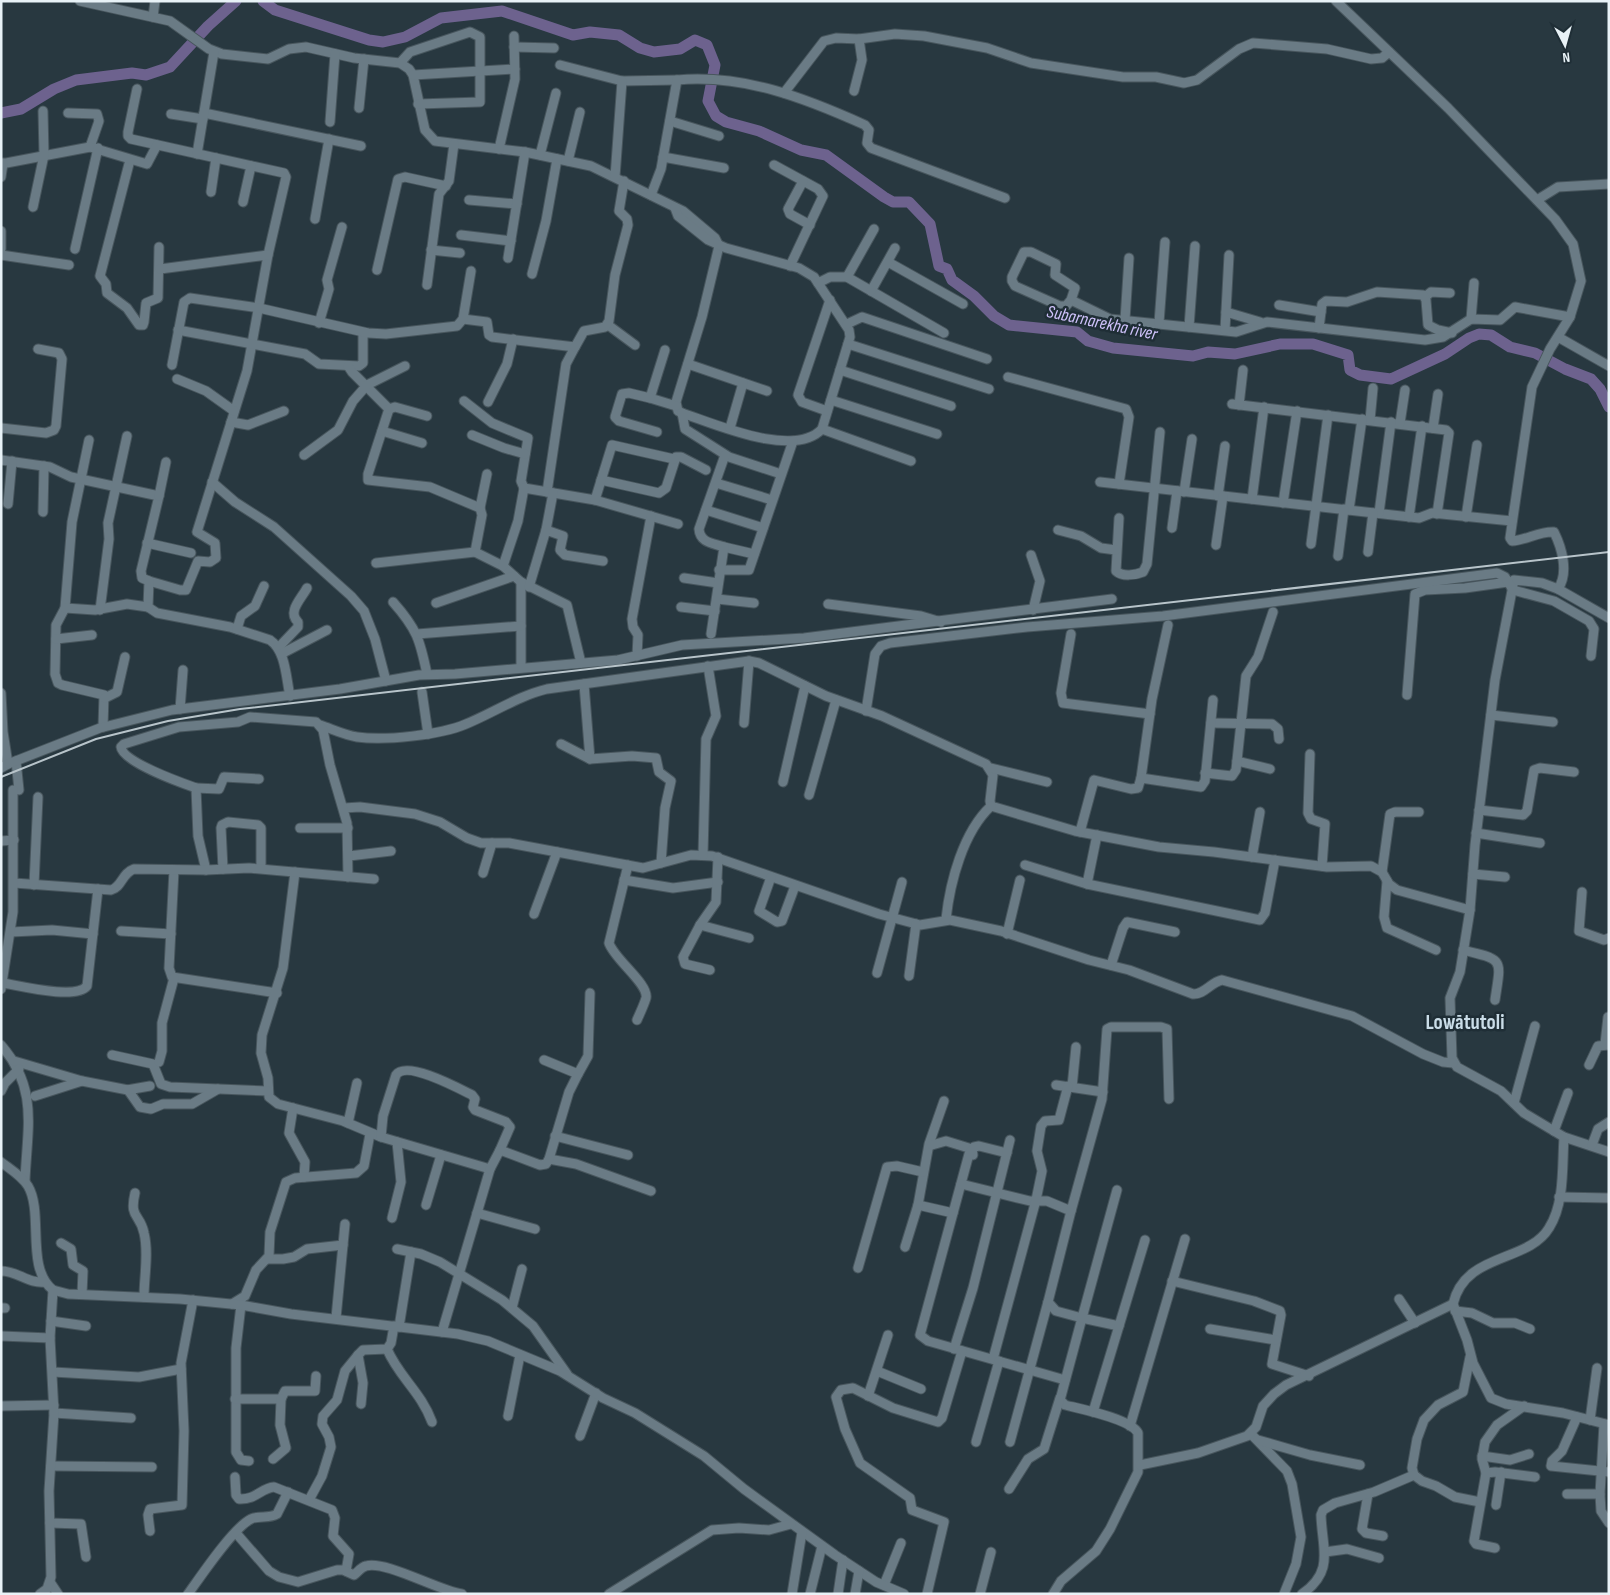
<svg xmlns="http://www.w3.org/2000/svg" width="1610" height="1595" viewBox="0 0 1610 1595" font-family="'Sofia Sans Condensed',sans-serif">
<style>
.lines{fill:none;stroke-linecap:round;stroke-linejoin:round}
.river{stroke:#6d628e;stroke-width:11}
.minor-casing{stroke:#48565d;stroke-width:11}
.minor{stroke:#6a7b85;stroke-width:9}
.rail{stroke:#b8c4ca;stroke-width:2}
.labels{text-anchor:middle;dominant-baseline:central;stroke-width:5;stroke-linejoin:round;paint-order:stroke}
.water-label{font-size:18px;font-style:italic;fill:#cfc2fb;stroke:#1f2e36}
.district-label{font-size:21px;font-weight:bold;fill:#cadde8;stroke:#1f2e36}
</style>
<rect width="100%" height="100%" fill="#283840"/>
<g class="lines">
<!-- river -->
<g class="river">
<polyline points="263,1 275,10 369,40 383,42 405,37 441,18 502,11 573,35 590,32 619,35 640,48 654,52 680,49 695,40 707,45 715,65 708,101 716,116 726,122 759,131 801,150 826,155 884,197 893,202 909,202 930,224 939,266 947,269 952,280 974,296 994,316 1009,325 1077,332 1088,341 1113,348 1193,356 1208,352 1235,354 1280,344 1313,344 1348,355 1350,370 1360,375 1391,379 1445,354 1469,338 1479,334 1491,335 1510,347 1535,353 1565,369 1591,379 1600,389 1609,407"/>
<polyline points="1,113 21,109 54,89 76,80 132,73 146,75 170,67 208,26 236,1"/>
</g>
<!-- minor casing -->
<g class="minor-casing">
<g id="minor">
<polyline points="80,1 170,21 209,49 222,54 268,59 289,49 306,47 354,58 400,63 409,69 413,75 425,130 435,141 525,152 591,166 683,211 715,238 719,246 702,317 676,402 678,411 682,413"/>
<path d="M1336 1 1448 108 1555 219 1573 244 1581 281 1570 317 1550 349 1532 387 1510 538 1512 541C1527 540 1539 531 1554 532 1562 548 1569 573 1558 589L1542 583 1514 580 1495 680 1475 845 1470 910 1460 972 1450 998 1452 1058 1457 1067 1501 1091 1524 1113 1564 1137 1609 1152"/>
<polyline points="153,17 155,1"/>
<polyline points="514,47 554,48"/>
<polyline points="400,63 410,52 470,32 480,37 480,102 418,104"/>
<polyline points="560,65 622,81 677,80"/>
<polyline points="413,75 515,69"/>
<polyline points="137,89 128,132 128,136 131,139 284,173 286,177 268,255 247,371 197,532 215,543 216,558 210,562 198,561 186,590 180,590 149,581"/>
<polyline points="854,91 862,60 859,39"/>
<polyline points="784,93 824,41 836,38 859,39 895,34 924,36 987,48 1031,63 1123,77 1156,77 1184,83 1197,80 1239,49 1253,43 1327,49 1371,59 1382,58 1389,52"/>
<polyline points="359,108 364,59"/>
<polyline points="68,113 97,114 99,121 90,147"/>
<polyline points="204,113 361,146"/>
<polyline points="171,114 203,119"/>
<polyline points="670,121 719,136"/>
<polyline points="330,122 335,54"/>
<polyline points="499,149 515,79 514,36"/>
<polyline points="197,154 214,52"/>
<polyline points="540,155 556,93"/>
<polyline points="663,157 724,168"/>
<polyline points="130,160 100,276 106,284 107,293 127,308 139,325 143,325 144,322 146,303 158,298 159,247"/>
<polyline points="568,161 580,112"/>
<polyline points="1,164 90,147 147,164 157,145"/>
<polyline points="774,165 818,189 823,196 790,266"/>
<polyline points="1,177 3,163"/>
<polyline points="615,177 622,81"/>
<polyline points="803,181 788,209 790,214 810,225"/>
<polyline points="211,192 216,158"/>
<path d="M651 195 661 169 677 80C744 74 805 98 865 125L869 130 867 143 871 148 1005 198"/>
<polyline points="469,200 517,204"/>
<polyline points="1537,200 1558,187 1609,184"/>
<polyline points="243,202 251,166"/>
<polyline points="33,207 44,155 43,111"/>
<path d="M675 208 678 216 708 240 726 248 799 268 814 277 849 330 850 337 822 429C794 459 715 424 682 413L685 429 729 457 781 474"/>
<polyline points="315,219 329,139"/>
<polyline points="1,231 1,249"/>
<polyline points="461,235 511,241"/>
<polyline points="75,249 98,148"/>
<polyline points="431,250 460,253"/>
<polyline points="1,255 69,265"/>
<polyline points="508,258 525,152"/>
<polyline points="888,262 963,304"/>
<polyline points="160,269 268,255"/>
<polyline points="377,270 398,179 405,177 446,186"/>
<polyline points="532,274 546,221 557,159"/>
<polyline points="847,277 874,229"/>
<polyline points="818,283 830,277 847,277 944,333"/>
<polyline points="427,285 439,194 449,181 454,144"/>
<polyline points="871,291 895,248"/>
<polyline points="1425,297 1431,292 1450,293"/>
<polyline points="1071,300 1075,288 1055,275 1056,264 1031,252 1024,252 1012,277 1012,281 1015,286 1060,306 1066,306 1071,300 1110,319 1236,332 1267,322 1425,340 1443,337 1471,319 1500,320 1515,307 1570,317"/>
<polyline points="1279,305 1321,312"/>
<polyline points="1226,312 1260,322"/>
<polyline points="463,319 487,322 489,335 492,337 575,347 566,364 547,492"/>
<polyline points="1471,319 1474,283"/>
<polyline points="1125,320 1129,258"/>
<polyline points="319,323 329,289 327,280 342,227"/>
<polyline points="1159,323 1165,242"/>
<polyline points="847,324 862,317 987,359"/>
<polyline points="608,325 635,345"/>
<polyline points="1189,327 1195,246"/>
<polyline points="1319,328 1322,304 1326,301 1347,302 1377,292 1423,295 1426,300 1428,325 1438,330 1452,333"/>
<polyline points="178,330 305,354 319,364 359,366 363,363 363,333"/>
<polyline points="1225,330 1229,255"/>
<polyline points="1558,337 1609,366"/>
<polyline points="848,344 989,389"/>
<polyline points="575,347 584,331 605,327 609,321 615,275 628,225 627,219 619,211 624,181"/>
<polyline points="665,350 650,398 676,406"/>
<polyline points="688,364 767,391"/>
<polyline points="172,365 184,302 190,298 259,308 368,333 386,334 457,326 463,319 471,271"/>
<polyline points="348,366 352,372 389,409 368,474 368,480 430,487 480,508 482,515 475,552"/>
<polyline points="840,370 951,406"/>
<polyline points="1008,377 1126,409 1129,417 1119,484"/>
<polyline points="177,379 206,391 234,411"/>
<polyline points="650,398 629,393 622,394 615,417 619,421 657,432"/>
<polyline points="831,400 937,434"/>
<polyline points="464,401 492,423 528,438 521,481 524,488 595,500 678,524"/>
<polyline points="488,402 507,364 513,339"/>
<polyline points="1232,404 1446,430 1449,433 1437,514"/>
<polyline points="1239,405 1243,370"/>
<polyline points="389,409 395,407 427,416"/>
<polyline points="827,411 802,402 798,395 830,300"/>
<polyline points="1370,420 1373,388"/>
<polyline points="231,422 248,425 284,411"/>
<polyline points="1400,423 1405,390"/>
<polyline points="1,428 46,433 54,430 56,426 62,359 59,353 38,349"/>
<polyline points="730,428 743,383"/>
<polyline points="1433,428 1438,394"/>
<polyline points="822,429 911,461"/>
<polyline points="382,431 422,443"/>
<polyline points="472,435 504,448 525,454"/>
<polyline points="89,440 72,522 65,608 56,625 55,674 58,683 62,685 104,695 103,727"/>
<polyline points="304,455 338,430 353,401 367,385 405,366"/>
<path d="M1 460 50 467 71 477 159 496 141 571 142 578 149 581 148 607 157 613 230 627 270 640C286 651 286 678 290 696"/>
<polyline points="601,480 659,493 666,488 676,457 681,457 706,470"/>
<polyline points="212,482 235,502 274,527 351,596 364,611 375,639 386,681"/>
<polyline points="1100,482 1419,518 1432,513 1512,521"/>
<polyline points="716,483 772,500"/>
<polyline points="1184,492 1192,439"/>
<polyline points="159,496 166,462"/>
<polyline points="1218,496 1225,446"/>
<polyline points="1252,499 1264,407"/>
<polyline points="595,500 612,445 674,459"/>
<polyline points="1283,503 1297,411"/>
<polyline points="8,504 12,461"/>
<polyline points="480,508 487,474"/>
<polyline points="706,510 763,528"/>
<polyline points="1349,510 1362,419"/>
<polyline points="43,512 44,466"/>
<polyline points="1379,513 1391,422"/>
<polyline points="1409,517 1422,426"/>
<polyline points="1466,517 1477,445"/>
<path d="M1119 518 1116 571C1122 577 1136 575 1143 572L1147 564 1160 432"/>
<polyline points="1172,528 1177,491"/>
<polyline points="546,530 563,536 560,550 565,555 603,561"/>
<polyline points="1058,530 1081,536 1101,548 1116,550"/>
<polyline points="147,543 191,553"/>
<polyline points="1311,544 1328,415"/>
<polyline points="1216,545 1223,496"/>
<polyline points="724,547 754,554"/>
<polyline points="1368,552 1373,513"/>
<polyline points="1031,555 1040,581 1033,610"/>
<polyline points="1338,556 1344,509"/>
<polyline points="376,563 475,552 503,566 521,582 567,605 581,663"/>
<polyline points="503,566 518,521 524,488"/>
<polyline points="719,570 749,570 793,441"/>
<polyline points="684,578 718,583"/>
<polyline points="521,582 521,667"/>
<polyline points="529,587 546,530 553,493"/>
<polyline points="1558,589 1609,618"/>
<polyline points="717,599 754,603"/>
<path d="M393 602C417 629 420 640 427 674"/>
<polyline points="436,603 514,576"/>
<polyline points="828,604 921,616 941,622"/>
<polyline points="681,607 715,611"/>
<polyline points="65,608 95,610 127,604 148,607"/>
<polyline points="100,610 109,539 108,523 127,436"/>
<polyline points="237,629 241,616 255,606 264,586"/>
<polyline points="417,634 521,626"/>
<path d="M711 634 724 547C713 543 700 543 699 529L725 455"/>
<polyline points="1071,634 1061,693 1063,703 1150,714"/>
<polyline points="56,639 92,635"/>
<path d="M278 648 298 627V622C287 612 301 599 307 588"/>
<polyline points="281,654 327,630"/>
<polyline points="637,656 638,635 633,627 632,619 651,516"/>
<polyline points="584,684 590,759"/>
<polyline points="422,692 428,734"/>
<polyline points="1,693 3,732 8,764 1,768"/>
<polyline points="1407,695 1415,594 1425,590 1465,588 1508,582"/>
<polyline points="105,698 117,692 125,657"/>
<polyline points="180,709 183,670"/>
<polyline points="866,711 875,654 881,646 890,643 1027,627 1163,616 1497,573 1505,577 1513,590 1554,601 1589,621 1594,629 1591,656"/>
<polyline points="1491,715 1553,722"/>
<polyline points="744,723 749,661"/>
<polyline points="1211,723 1272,724 1278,729 1279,739"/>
<path d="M320 725C332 729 344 735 357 737 385 741 440 735 466 724 493 713 518 696 547 689L749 661 759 663 826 696 882 716 986 764 993 775 990 801 991 806 1075 831 1159 847 1214 852 1327 867 1371 866 1382 872 1389 884 1397 890 1470 910"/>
<polyline points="561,744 590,759 632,756 656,758 659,772 671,781 665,808 661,863"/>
<polyline points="1310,754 1308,813 1311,819 1325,824 1322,866"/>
<polyline points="16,761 19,790"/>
<polyline points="1237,761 1270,769"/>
<polyline points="8,764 100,728 172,710 340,689 419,675 455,674 618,660 682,645 804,638 1112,599"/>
<polyline points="991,768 1047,782"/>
<polyline points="1205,773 1232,776 1236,770 1246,676 1258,657 1273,612"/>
<polyline points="1141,778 1152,699 1168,625"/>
<polyline points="783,782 805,686"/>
<polyline points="196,788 219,789 224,777 259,779"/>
<polyline points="809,795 836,700"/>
<path d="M344 808 360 807 415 814 440 822 467 838 481 843H509L643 868 691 855 712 856 879 914 920 925 950 920 1001 931 1089 960 1129 970 1193 994C1204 995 1211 982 1222 980L1352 1016 1423 1054 1443 1062 1453 1063"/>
<polyline points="1479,810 1523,815 1527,811 1534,770 1540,768 1574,772"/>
<polyline points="300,828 348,828"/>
<polyline points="1080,832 1094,780 1131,789 1138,788 1141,778 1201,787 1205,781 1213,700"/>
<polyline points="1476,833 1540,843"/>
<polyline points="1,841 14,840"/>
<polyline points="703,855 706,739 716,716 708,666"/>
<polyline points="349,856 391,851"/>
<polyline points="1252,857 1260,812"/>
<path d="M628 865 609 943C614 959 649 984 646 998 644 1005 640 1013 637 1020"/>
<polyline points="1025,865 1087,884 1097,835"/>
<polyline points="223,869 221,828 222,825 228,822 258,825 261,828 261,868"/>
<polyline points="174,870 169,968 172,977 277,993"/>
<path d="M206 870 198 836 196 788C182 783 122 762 121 747L124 744 179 727 238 722 250 717 316 722 323 730 330 765 347 823 348 877"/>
<polyline points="295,872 283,968 262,1035 261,1053 268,1078 269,1097 278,1104 343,1121 381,1137 490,1169 442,1332"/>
<polyline points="1382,872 1390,814 1395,812 1419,812"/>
<polyline points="483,873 492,843"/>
<polyline points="1473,874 1505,877"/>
<polyline points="771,877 759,911 777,922 782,921 795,886"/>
<polyline points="624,880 673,888 718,882"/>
<polyline points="1387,881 1384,917 1387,928 1436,950"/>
<path d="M14 883 111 890C122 887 122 873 134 869L206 870 249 868 374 879"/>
<polyline points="1087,884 1260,920 1265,913 1275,860"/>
<polyline points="34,885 38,797"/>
<polyline points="1582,892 1579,931 1604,940 1609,938"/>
<polyline points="534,914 557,852"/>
<path d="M946 919C950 882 963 832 991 806"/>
<polyline points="700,925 749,938"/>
<polyline points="121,931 171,934"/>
<polyline points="11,932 52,930 93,934"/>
<polyline points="1007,934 1020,880"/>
<path d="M1463 950C1505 960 1501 959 1495 1000"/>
<polyline points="1111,965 1123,928 1127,922 1175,932"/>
<polyline points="710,970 685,964 683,957 700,925 716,902 718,857"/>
<polyline points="877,973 902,882"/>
<polyline points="909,976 916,924"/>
<path d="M3 983C21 986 76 1000 87 986L98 889"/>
<polyline points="1,989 13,912 13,790"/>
<polyline points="1605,1044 1608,1017"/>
<path d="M1 1045C39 1089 27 1128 25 1181"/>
<polyline points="112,1055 153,1064 161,1084 170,1087 268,1091"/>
<polyline points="14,1061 82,1081 128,1090 140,1107 151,1109 163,1104 192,1104 218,1089"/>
<polyline points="159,1062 162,1051 162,1023 174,978"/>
<polyline points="1589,1065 1598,1046 1609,1045"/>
<polyline points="578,1074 588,1056 590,993"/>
<polyline points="1056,1085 1103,1092"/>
<polyline points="1072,1087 1076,1047"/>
<polyline points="127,1090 150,1086"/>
<polyline points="1,1091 5,1083 19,1069"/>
<polyline points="35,1096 82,1081"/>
<polyline points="944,1101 929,1144 918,1205 953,1213"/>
<polyline points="1514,1103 1535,1026"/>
<polyline points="293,1108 289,1133 305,1162 304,1177"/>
<polyline points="348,1123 357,1083"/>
<polyline points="1554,1131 1568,1093"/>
<polyline points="555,1136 628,1155"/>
<path d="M381 1137 383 1116 396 1075C406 1060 458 1088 472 1095L475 1099 473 1107 475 1110 506 1122 510 1127 500 1150"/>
<path d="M1564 1137C1562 1166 1565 1203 1549 1228 1528 1263 1465 1252 1453 1304L1467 1340 1473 1363 1491 1398 1506 1404 1563 1413 1609 1425"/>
<polyline points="932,1145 946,1141 972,1149 973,1155"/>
<polyline points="1592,1145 1598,1129 1609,1122"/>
<polyline points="1007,1153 979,1146 974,1147 969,1154 920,1335 928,1341 1065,1380"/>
<polyline points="549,1159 576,1164 651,1191"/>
<path d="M1 1162C10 1169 22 1176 28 1186 44 1213 25 1268 53 1290"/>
<polyline points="490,1169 500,1150 540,1165 546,1164 549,1159 569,1092 578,1074 544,1060"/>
<path d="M961 1184 1030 1201H1047L1071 1211 1048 1302 1056 1311 1082 1318 1060 1400 1065 1405C1081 1409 1131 1419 1138 1433V1472L1110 1529 1096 1551 1061 1581 1053 1594"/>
<polyline points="1117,1190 1082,1318 1119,1326"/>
<path d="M135 1193C129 1219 140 1213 144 1233 149 1253 144 1277 144 1297"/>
<polyline points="1559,1197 1609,1198"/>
<polyline points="426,1205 441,1155"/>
<polyline points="1071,1211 1102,1099 1107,1029 1111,1027 1161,1027 1167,1029 1169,1099"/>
<polyline points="477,1213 535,1229"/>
<polyline points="392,1218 401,1182 397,1142"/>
<polyline points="61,1243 71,1249 73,1265 83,1271 82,1294"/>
<polyline points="905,1247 918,1205"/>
<polyline points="397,1249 421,1254 440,1262 502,1300 533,1326 567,1374"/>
<polyline points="267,1259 283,1259 294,1257 307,1249 343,1245"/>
<polyline points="858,1268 887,1167 897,1166 923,1172"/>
<path d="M1 1271C18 1271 28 1284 45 1282"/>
<polyline points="1172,1281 1254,1301 1280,1311 1281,1315 1272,1364 1309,1376"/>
<polyline points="1399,1299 1415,1323"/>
<polyline points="232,1304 245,1296 256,1270 269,1256 270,1232 286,1182 295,1178 356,1173 364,1166 370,1134"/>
<polyline points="241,1305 236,1348 236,1452 241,1460 249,1461"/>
<polyline points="1,1308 5,1308"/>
<polyline points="512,1308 522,1269"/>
<polyline points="1455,1311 1472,1313 1493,1323 1515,1323 1530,1329"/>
<polyline points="336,1318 345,1224"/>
<polyline points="51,1321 86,1326"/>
<polyline points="399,1327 411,1252"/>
<polyline points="1210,1329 1276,1340"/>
<polyline points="1,1336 50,1338"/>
<path d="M387 1349C399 1377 421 1392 432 1422"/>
<polyline points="954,1349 973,1288 1010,1140"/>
<polyline points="1470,1357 1463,1392 1438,1405 1424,1420 1417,1439 1412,1468 1414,1475 1422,1481 1436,1486 1455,1497 1480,1502"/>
<polyline points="993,1359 1036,1200 1042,1171 1037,1151 1041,1126 1045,1121 1059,1120 1068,1086"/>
<polyline points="877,1371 921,1389"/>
<polyline points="53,1372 139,1377 181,1369"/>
<polyline points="868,1396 888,1335"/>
<polyline points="235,1399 281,1399 285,1391 315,1391 316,1376"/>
<polyline points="361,1404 363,1383 358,1355 363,1350 387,1349 391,1343 394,1326"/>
<polyline points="1,1406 54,1405"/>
<polyline points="1093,1412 1145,1240"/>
<polyline points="54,1413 131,1418"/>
<polyline points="508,1416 520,1355"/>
<polyline points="1577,1417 1562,1451 1552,1461 1551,1466 1609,1472"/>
<polyline points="1590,1420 1597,1368"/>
<polyline points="1130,1426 1185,1239"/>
<polyline points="1251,1434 1287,1471 1292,1484 1301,1537 1296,1564 1284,1594"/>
<polyline points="580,1436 596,1393"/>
<polyline points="1258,1440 1310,1455 1360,1465"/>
<polyline points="976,1442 999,1361"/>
<polyline points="1010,1442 1048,1302"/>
<polyline points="1482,1456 1510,1460 1529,1454"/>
<polyline points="273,1459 286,1448 280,1425 281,1399"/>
<polyline points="1140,1465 1198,1453 1247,1436 1256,1427 1263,1406 1274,1394 1286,1385 1453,1304"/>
<polyline points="51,1466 152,1467"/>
<polyline points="1486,1473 1495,1472 1535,1477"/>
<path d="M235 1477 236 1495 239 1499C256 1500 261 1488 274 1487L332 1510 335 1518 333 1536 349 1554 346 1571"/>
<polyline points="1009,1489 1028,1459 1044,1449 1060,1398"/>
<polyline points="1368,1494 1362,1529 1366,1533 1383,1536"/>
<polyline points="1567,1494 1600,1494 1604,1424"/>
<polyline points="1600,1494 1601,1511 1609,1523"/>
<polyline points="309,1500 322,1476 331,1447 329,1437 322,1424 323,1416 337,1400 345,1371 358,1355"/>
<polyline points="1496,1505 1501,1472"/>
<polyline points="50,1523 81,1524 86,1557"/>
<polyline points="150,1531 148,1515 150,1509 182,1505 184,1431 181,1363 193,1300"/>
<path d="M236 1533 269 1571 279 1577 298 1582 337 1570H343L354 1575C358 1572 361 1567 366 1566 385 1560 439 1591 462 1594"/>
<polyline points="1495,1548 1476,1544 1474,1541 1486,1473 1482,1459 1485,1442 1497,1425 1524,1406"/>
<polyline points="1325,1552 1347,1549 1379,1558"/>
<polyline points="50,1582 58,1594"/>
<polyline points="884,1585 901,1543"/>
<polyline points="40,1594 47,1589 51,1577 49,1491 54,1413 50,1338 53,1290 68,1294 180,1299 241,1305 291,1314 458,1334 488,1341 560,1371 603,1398 635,1413 704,1456 744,1489 835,1555 876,1582 904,1594"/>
<path d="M188 1594C201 1576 233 1528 251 1519 259 1515 269 1519 277 1514L288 1492"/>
<polyline points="609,1594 712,1530 739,1528 769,1530 791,1524"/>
<polyline points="792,1594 802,1532"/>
<polyline points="810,1594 822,1546"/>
<polyline points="838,1594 843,1560"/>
<polyline points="855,1594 859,1571"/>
<polyline points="927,1594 944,1522 912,1510 910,1498 860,1463 845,1429 836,1397 841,1390 853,1388 893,1408 938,1422 942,1418 962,1351"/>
<polyline points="980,1594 991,1552"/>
<path d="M1302 1594C1335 1571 1322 1549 1321 1515L1323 1510 1335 1503 1374 1492 1414 1475"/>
</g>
</g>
<!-- minor -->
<use href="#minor" class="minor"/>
<!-- rail -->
<polyline class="rail" points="1,777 96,739 168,721 240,709 1609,552"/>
</g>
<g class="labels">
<!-- water labels -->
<g class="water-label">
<text transform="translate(1102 323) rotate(12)">Subarnarekha river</text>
</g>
<!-- district labels -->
<g class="district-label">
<text x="1465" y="1022">Lowātutoli</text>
</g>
</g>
<!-- border -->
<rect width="1610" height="1595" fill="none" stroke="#e8f2f7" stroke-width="5"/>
<!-- north arrow -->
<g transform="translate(1565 45) rotate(174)" stroke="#1f2e36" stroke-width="4" paint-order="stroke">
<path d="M0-4L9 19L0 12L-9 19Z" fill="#e8f2f7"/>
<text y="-8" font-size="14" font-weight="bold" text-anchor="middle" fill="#e8f2f7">N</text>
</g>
</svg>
